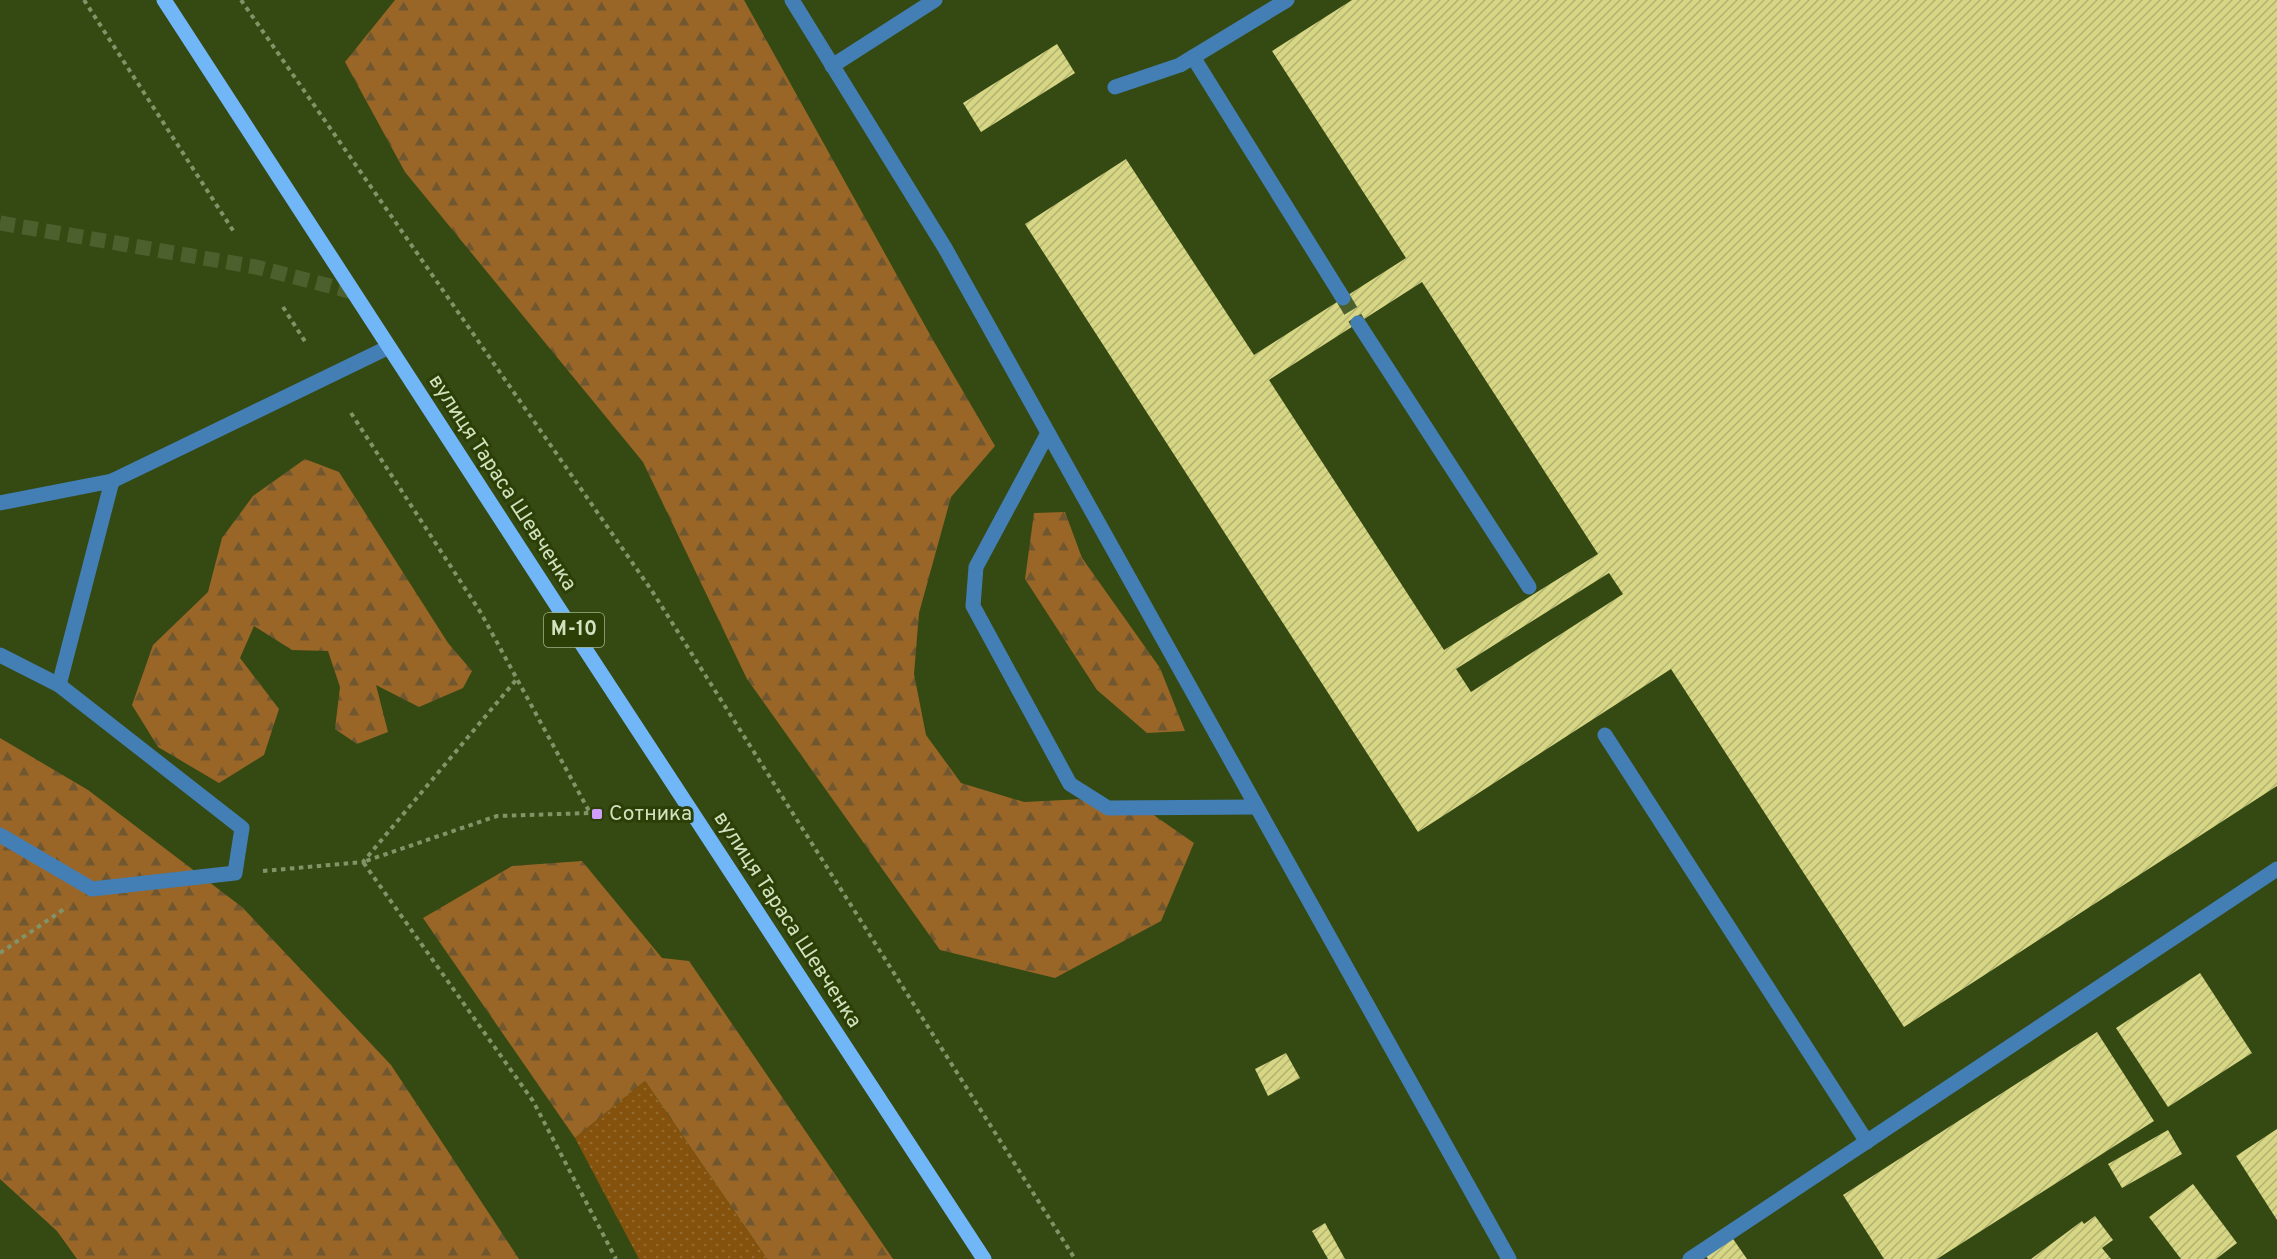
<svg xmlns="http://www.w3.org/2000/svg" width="2277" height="1259" viewBox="0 0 2277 1259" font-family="Overpass,sans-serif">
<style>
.forest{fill:url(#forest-firs)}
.park{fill:url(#park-dots)}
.building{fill:url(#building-hatch);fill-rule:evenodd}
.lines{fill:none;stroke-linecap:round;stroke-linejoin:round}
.minor-tunnel{stroke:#4c602d;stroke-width:15;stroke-dasharray:15 8;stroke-linecap:butt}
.path{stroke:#819467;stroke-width:4;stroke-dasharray:4.5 4.5;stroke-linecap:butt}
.minor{stroke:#437fb4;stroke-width:15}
.major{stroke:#71b7f8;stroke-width:15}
.poi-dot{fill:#d09dfe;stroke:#2b3f06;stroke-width:2}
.labels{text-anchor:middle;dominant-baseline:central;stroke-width:6;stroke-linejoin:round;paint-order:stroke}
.shield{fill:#2b3f06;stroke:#9fb187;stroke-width:1.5}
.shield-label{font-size:20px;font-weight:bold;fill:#d1e2be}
.street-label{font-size:21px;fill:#d1e2be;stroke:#2b3f06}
.poi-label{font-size:21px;fill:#d1e2be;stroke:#2b3f06;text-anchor:start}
</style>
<defs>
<pattern id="forest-firs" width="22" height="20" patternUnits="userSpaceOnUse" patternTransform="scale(1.5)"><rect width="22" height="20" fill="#9a6627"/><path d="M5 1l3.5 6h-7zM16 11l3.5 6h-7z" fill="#71572f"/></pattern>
<pattern id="park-dots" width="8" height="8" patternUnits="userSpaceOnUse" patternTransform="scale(1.5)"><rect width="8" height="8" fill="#84520c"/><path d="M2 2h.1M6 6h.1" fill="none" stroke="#946b2e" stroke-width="1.8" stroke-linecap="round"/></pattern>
<pattern id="building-hatch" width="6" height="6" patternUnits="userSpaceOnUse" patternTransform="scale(1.5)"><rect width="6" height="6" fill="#d7d685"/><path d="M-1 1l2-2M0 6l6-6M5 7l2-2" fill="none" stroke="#b1b272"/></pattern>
</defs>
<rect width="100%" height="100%" fill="#354913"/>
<!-- forest -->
<g class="forest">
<polygon points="395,0 744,0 933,340 995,446 951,497 919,613 914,674 926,735 961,783 1024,802 1084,799 1145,809 1194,843 1161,921 1055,978 940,950 747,679 643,462 405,172 345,62"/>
<polygon points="305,459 339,472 448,643 472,671 463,688 419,707 376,685 388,732 357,744 335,729 340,687 328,651 292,650 254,626 240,658 279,709 264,755 219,783 158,747 132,705 153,645 208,592 222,538 253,496"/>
<polygon points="1065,512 1082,558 1160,668 1185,731 1147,733 1097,690 1025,579 1034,513"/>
<polygon points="0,738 88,790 242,907 391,1065 519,1259 77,1259 57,1231 0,1179"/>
<polygon points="582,861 662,958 689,961 893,1259 767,1259 645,1081 575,1138 423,918 512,866"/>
</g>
<!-- park -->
<polygon class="park" points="645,1081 767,1259 639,1259 575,1138"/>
<!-- building -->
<g class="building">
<path d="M1352 0H2277V786L1904 1027 1671 669 1418 832 1025 224 1126 159 1254 355 1406 258 1272 51ZM1422 282 1598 554 1444 650 1269 380ZM1609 573 1623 594 1471 692 1456 669Z"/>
<polygon points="1057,44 1075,73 981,132 963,103"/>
<polygon points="2200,973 2252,1053 2168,1107 2116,1028"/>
<polygon points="2097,1032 2154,1121 1937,1259 1884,1259 1843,1195"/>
<polygon points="1286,1053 1300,1078 1268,1096 1255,1069"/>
<polygon points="2277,1129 2277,1220 2236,1156"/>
<polygon points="2168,1130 2182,1154 2122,1188 2108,1164"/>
<polygon points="2193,1184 2237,1243 2216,1259 2181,1259 2149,1217"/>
<polygon points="2095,1216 2113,1240 2102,1248 2111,1259 2031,1259 2082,1221 2084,1224"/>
<polygon points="1325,1223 1345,1259 1328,1259 1312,1231"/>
<polygon points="1731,1236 1747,1259 1708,1259 1704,1253"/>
</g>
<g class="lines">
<!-- minor-tunnel -->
<g class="minor-tunnel">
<polyline points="0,223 256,267 353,292"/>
<polyline points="1343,298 1358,323"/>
</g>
<!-- path -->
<g class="path">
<polyline points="84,0 234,232"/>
<polyline points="241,0 652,591 1075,1259"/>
<polyline points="283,307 306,343"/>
<polyline points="351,413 481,613 590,813 497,816 363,862 533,1101 616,1259"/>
<polyline points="263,871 363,862 516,680"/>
<polyline points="0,953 67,907"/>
</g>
<!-- minor -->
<g class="minor">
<polyline points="792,0 945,248 1509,1259"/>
<polyline points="1193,57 1343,298"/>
<polyline points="832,66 935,0"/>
<polyline points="1115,87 1180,65 1287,0"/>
<polyline points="1358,323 1529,587"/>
<polyline points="1048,433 976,567 973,606 1070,784 1108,808 1256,807"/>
<polyline points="0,503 112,481 389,347"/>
<polyline points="0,655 59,685"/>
<polyline points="1605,735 1867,1142"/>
<polyline points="0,835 92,889 235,873 242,828 59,685 112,481"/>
<polyline points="1690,1259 2277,869"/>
</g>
<!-- major -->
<path class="major" d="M164 0C436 421 709 840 984 1259"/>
</g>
<!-- markers -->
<rect class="poi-dot" x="591" y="808" width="12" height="12" rx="3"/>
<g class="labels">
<!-- shield labels -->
<rect class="shield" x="544" y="613" width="60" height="34" rx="4.5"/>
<g class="shield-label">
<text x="574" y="630">М-10</text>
</g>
<!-- street labels -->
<g class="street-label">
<text transform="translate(502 483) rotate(57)">вулиця Тараса Шевченка</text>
<text transform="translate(787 920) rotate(57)">вулиця Тараса Шевченка</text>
</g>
<!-- poi labels -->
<g class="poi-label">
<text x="609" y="814">Сотника</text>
</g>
</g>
</svg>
